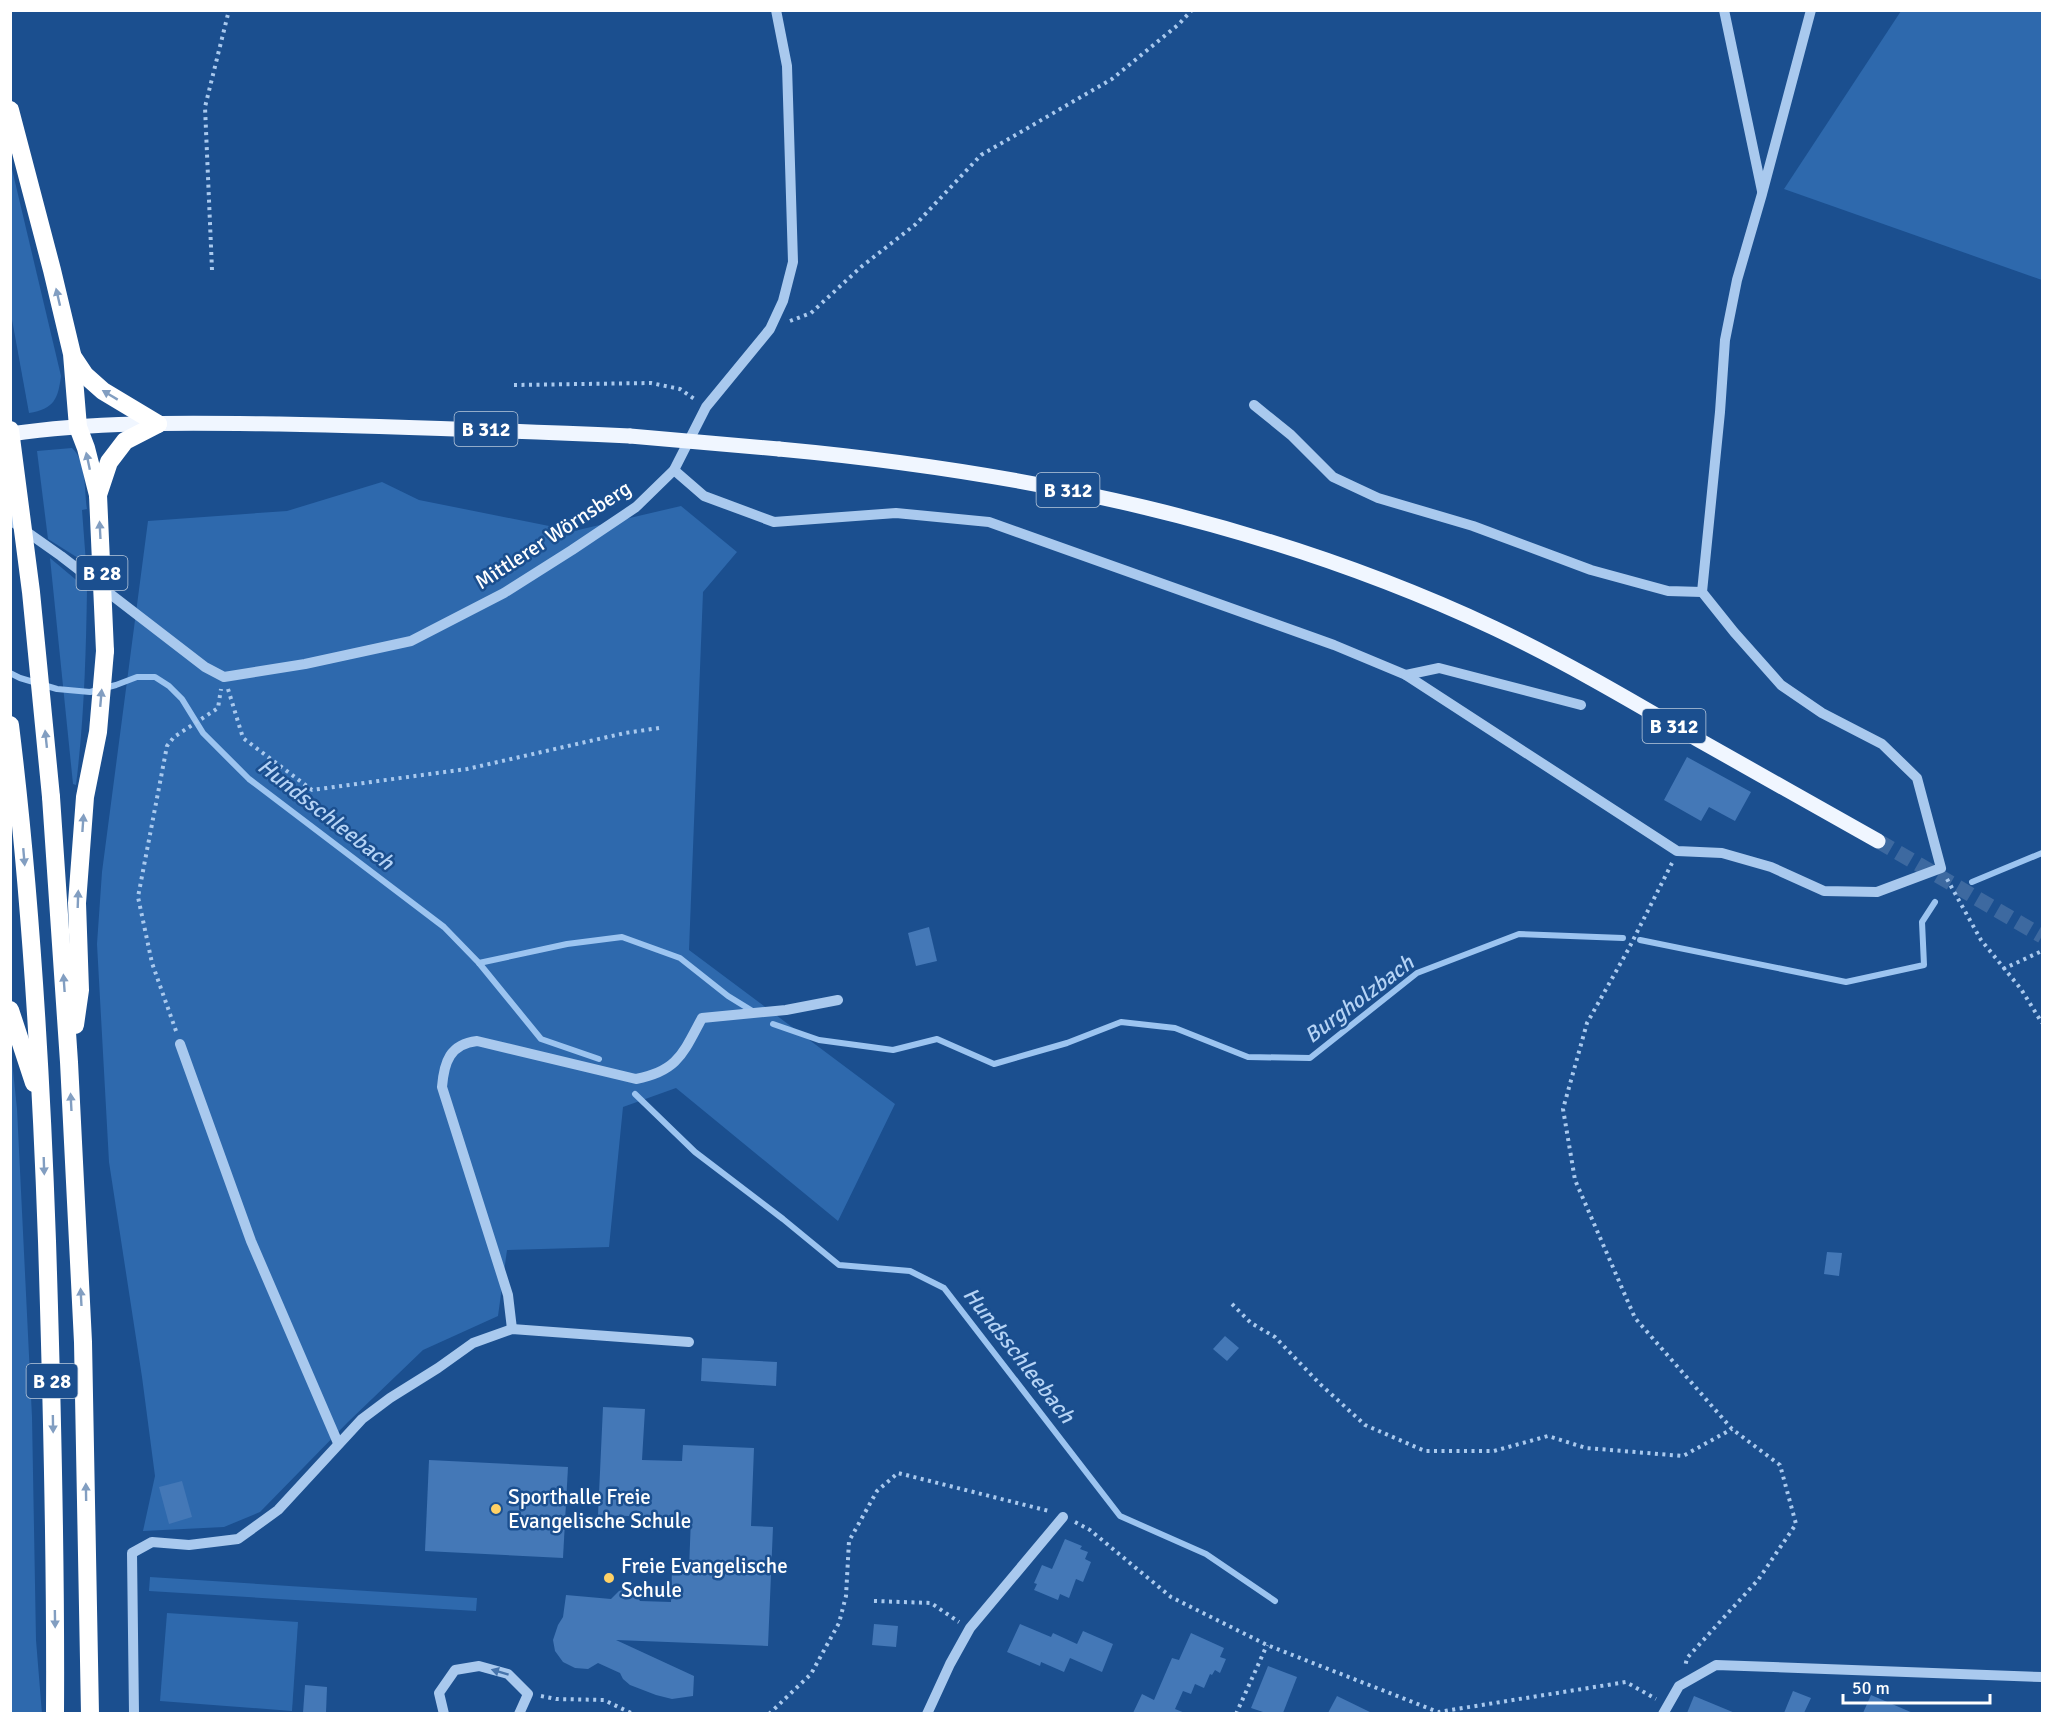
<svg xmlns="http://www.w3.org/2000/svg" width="2053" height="1724" viewBox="0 0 2053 1724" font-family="Signika,sans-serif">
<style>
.green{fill:#2e69ad}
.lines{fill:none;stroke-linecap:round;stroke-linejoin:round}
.stream{stroke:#9cc4f0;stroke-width:6}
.building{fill:#4478b7}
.major-tunnel{stroke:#3d69a0;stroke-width:15;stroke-dasharray:15 8;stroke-linecap:butt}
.path{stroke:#a9c9ee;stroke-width:4;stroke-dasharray:3 4.5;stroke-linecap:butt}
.minor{stroke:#a9c9ee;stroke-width:10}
.major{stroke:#f0f6ff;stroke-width:15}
.highway{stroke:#fff;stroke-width:18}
.major-bridge{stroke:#f0f6ff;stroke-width:15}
.highway-bridge{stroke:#fff;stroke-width:18}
.oneway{fill:#829ec1}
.oneway2{fill:#4674ac}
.poi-dot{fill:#ffd166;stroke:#1b4f8f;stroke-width:2}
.labels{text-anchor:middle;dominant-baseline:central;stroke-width:5;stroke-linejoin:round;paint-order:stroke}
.shield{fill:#1b4f8f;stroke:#bbcadd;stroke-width:1.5}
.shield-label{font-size:20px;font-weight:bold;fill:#fff}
.street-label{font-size:21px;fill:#fff;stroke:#1b4f8f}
.poi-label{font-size:21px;fill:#fff;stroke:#1b4f8f;text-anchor:start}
.water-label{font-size:22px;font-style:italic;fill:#b5d3f5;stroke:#1b4f8f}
</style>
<rect width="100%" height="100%" fill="#1b4f8f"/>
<!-- green -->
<g class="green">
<polygon points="1901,11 2042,11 2042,280 1784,189"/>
<path d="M11 165 61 376C58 399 54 409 29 413L11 314Z"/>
<path d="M72 448C87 462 84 490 87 509L82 510 86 563 48 539 37 451Z"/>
<polygon points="382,482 419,500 574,531 681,506 737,552 703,592 689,950 895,1104 838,1221 676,1088 623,1107 609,1247 507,1250 498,1316 423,1350 348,1422 260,1512 224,1527 143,1531 155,1476 142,1377 109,1162 97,944 102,872 148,521 287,511"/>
<path d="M50 558 87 589C86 655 84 720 76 785L73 784Z"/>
<polygon points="11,1051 17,1109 32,1417 36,1640 42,1714 10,1713"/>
<polygon points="150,1577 477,1598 476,1611 149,1591"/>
<polygon points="167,1613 298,1622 292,1711 160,1701"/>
</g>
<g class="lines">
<!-- stream -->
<g class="stream">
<polyline points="10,673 20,678 57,689 90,692 116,685 137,677 155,677 169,686 182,699 203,733 249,779 444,927 479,963 541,1039 599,1059"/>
<polyline points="1972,882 2042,853"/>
<polyline points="1640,940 1846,982 1924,965 1922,922 1935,902"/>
<polyline points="479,963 567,944 622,937 680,958 728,996 754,1012"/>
<polyline points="773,1024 819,1040 893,1050 937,1039 994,1064 1067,1043 1121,1022 1175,1028 1248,1057 1310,1058 1417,973 1519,934 1623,938"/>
<polyline points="635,1094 695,1152 783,1219 839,1265 910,1271 944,1288 1120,1516 1206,1554 1275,1601"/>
</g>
</g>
<!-- building -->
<g class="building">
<polygon points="1687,757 1751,792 1735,821 1709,807 1701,821 1664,800"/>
<polygon points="929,927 937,961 916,966 908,933"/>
<polygon points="1827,1252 1842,1253 1839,1276 1824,1274"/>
<polygon points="1225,1336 1239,1348 1227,1361 1213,1349"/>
<polygon points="702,1358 777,1362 776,1386 701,1381"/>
<polygon points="603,1407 645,1409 642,1460 682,1461 683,1445 754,1448 751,1526 773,1527 768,1646 616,1640 694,1676 693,1696 672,1699 656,1695 630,1685 623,1679 620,1673 598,1663 588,1669 575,1668 563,1662 555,1651 553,1640 558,1625 563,1617 566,1595 611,1599 619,1591 625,1589 634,1592 640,1601 671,1602 672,1568 689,1569 691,1518 598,1515"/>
<polygon points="429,1460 568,1467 563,1558 425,1551"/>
<polygon points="182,1481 192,1517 169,1524 159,1487"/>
<polygon points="1065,1539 1082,1546 1080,1549 1088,1552 1085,1559 1091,1562 1083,1582 1076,1579 1069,1598 1060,1594 1058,1600 1034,1590 1037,1584 1034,1583 1042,1565 1052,1569"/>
<polygon points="874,1624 898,1626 896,1647 872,1645"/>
<polygon points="1020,1624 1051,1637 1053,1633 1077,1644 1083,1631 1113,1644 1102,1672 1070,1658 1064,1672 1041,1662 1040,1666 1007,1652"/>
<polygon points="1191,1633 1224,1648 1220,1657 1226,1659 1220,1673 1215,1670 1212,1675 1210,1674 1204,1688 1195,1684 1191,1694 1183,1691 1175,1709 1185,1713 1133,1713 1142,1694 1154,1700 1172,1658 1179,1660"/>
<polygon points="1268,1666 1297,1677 1283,1713 1266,1713 1251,1708"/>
<polygon points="305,1685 327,1687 326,1713 303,1713"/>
<polygon points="1793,1691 1811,1698 1804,1713 1784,1713"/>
<polygon points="1871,1695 1913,1713 1863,1713"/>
<polygon points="1337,1696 1372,1713 1328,1713"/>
<polygon points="1694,1696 1735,1713 1687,1713"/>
</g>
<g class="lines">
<!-- major-tunnel -->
<polyline class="major-tunnel" points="1878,841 2042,936"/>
<!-- path -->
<g class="path">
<polyline points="212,270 205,107 229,10"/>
<polyline points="790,321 811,313 861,267 916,224 981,155 1112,79 1179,24 1192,10"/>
<polyline points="514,385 651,383 680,389 696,400"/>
<polyline points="228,689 243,738 312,790 467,769 625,733 659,728"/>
<polyline points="1672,863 1628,950 1587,1023 1563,1109 1575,1180 1635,1318 1732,1429 1780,1465 1796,1524 1758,1580 1687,1658 1685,1667"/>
<polyline points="1947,879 1981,940 2021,989 2042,1023"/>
<polyline points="2003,969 2042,951"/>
<polyline points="176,1031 152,963 138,897 167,746 174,737 218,708 221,689"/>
<polyline points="1232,1304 1251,1323 1275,1337 1319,1383 1365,1425 1425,1451 1494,1451 1548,1436 1586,1448 1683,1456 1732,1429"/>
<polyline points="1075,1522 1090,1530 1171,1597 1267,1645 1438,1712 1626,1682 1656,1699"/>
<polyline points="874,1601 931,1603 959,1622"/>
<polyline points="541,1696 556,1699 604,1700 633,1714"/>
<polyline points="769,1714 811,1674 839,1623 846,1596 849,1541 877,1491 898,1473 1049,1511"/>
<polyline points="1236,1714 1267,1645"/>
</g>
<!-- minor -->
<g class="minor">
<polyline points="1724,10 1762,191"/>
<polyline points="1254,405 1291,435 1333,477 1378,498 1473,526 1591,570 1668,591 1702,592"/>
<polyline points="674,470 704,496 774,522 896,513 989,522 1334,645 1406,675 1677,851 1722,853 1771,867 1824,891 1877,892 1941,868 1917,778 1882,744 1822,713 1781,685 1734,632 1702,592 1720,412 1725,340 1737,280 1762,194 1811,10"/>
<polyline points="10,520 61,556 205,667 224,677 305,664 411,641 504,593 572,550 636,507 674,470 706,407 770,329 783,301 793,262 787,66 776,10"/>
<polyline points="1406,675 1439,668 1581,705"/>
<polyline points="180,1044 251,1241 338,1443"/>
<path d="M512 1329 508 1295 442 1087C444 1062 450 1044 477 1041L636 1079C678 1071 683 1053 702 1018L786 1010 838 1000"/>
<polyline points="134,1714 132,1553 152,1542 189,1545 238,1539 278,1510 362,1419 390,1398 438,1368 473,1343 512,1329 689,1342"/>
<polyline points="444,1714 439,1693 455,1670 479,1666 508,1674 528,1694 519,1714"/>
<polyline points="927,1714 950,1664 970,1628 1063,1517"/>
<polyline points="1663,1714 1679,1686 1716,1665 2042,1677"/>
</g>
<!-- major -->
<g class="major">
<path d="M10 434C99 421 190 423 279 424 396 426 513 431 630 436"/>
<path d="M779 449C1027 472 1268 522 1494 628 1564 661 1630 700 1697 739 1757 773 1818 807 1878 841"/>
</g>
<!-- highway -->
<g class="highway">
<polyline points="10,110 52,270 72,354 78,427 86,448 98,495"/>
<polyline points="73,357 85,375 103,391 158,424"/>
<polyline points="98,495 109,462 125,441 158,424"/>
<path d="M10 725C31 896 41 1069 47 1241 52 1399 56 1556 55 1714"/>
<polyline points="51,797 69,1062 83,1342 90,1714"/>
<polyline points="10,1010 34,1083"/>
<polyline points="75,1025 80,990 77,903 85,797 98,732 105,651"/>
</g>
<!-- major-bridge -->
<polyline class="major-bridge" points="630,436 779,449"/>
<!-- highway-bridge -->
<g class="highway-bridge">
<polyline points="10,430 31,592 51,797"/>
<polyline points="98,495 105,651"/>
</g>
</g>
<!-- one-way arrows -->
<defs><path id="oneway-solid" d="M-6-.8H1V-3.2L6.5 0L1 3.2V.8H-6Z" transform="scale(1.5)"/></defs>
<g class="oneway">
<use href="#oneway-solid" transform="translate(58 297) rotate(-103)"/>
<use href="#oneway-solid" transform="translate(110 395) rotate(-149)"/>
<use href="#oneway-solid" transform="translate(88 461) rotate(-102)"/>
<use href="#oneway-solid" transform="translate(100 530) rotate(-93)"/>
<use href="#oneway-solid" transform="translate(101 698) rotate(-85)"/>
<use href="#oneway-solid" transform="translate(46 739) rotate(-96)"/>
<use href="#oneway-solid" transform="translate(83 823) rotate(-86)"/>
<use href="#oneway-solid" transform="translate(24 857) rotate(85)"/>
<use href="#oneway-solid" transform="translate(78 899) rotate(-88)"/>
<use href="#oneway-solid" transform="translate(64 983) rotate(-94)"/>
<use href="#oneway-solid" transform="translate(71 1102) rotate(-93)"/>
<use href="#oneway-solid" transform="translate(44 1166) rotate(88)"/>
<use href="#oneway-solid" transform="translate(81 1297) rotate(-93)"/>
<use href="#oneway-solid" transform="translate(53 1424) rotate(89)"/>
<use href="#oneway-solid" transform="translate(86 1492) rotate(-91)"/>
<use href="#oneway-solid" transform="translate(55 1619) rotate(89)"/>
</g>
<use class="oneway2" href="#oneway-solid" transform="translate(500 1672) rotate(-163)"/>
<!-- markers -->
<g class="poi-dot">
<circle cx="496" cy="1509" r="6"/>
<circle cx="609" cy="1578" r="6"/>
</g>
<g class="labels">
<!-- shield labels -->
<g class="shield">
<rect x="454.5" y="412" width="63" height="34" rx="4.5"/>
<rect x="1036.5" y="473" width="63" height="34" rx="4.5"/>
<rect x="76.5" y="556" width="51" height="34" rx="4.5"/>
<rect x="1642.5" y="709" width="63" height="34" rx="4.5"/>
<rect x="26.5" y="1364" width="51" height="34" rx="4.5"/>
</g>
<g class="shield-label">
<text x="486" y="429">B 312</text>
<text x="1068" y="490">B 312</text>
<text x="102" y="573">B 28</text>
<text x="1674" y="726">B 312</text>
<text x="52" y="1381">B 28</text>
</g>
<!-- street labels -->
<g class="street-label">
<text transform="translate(553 535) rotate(-33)">Mittlerer Wörnsberg</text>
</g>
<!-- poi labels -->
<g class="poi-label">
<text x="508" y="1497">Sporthalle Freie<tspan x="508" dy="24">Evangelische Schule</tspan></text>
<text x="621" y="1566">Freie Evangelische<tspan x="621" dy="24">Schule</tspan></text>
</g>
<!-- water labels -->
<g class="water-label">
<text transform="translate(326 814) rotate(38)">Hundsschleebach</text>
<text transform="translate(1359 999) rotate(-37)">Burgholzbach</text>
<text transform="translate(1019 1355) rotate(52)">Hundsschleebach</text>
</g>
</g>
<!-- border -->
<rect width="2053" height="1724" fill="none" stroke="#ffffff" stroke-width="24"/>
<!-- scale -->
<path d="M1843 1694v9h147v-9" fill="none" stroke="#ffffff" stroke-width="3"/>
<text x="1852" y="1694" font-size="18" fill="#ffffff" stroke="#1b4f8f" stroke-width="4.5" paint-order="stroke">50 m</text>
</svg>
